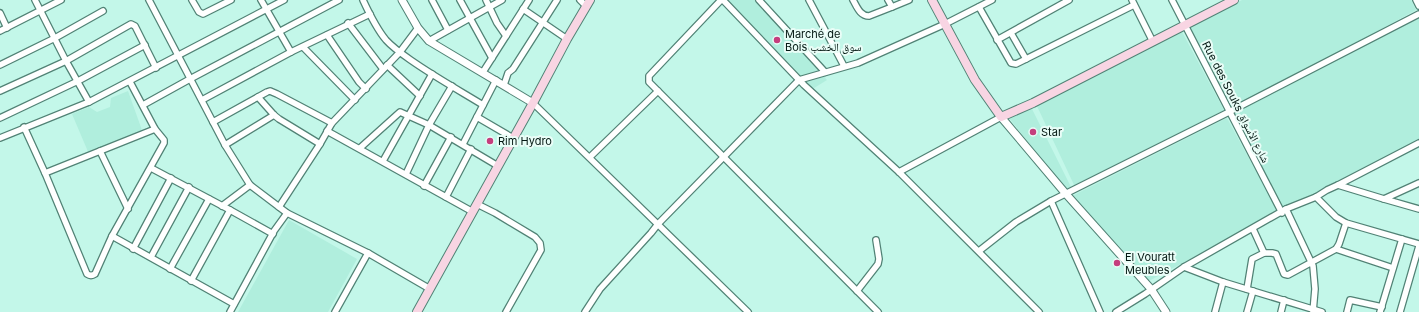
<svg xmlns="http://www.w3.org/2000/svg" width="1419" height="312" viewBox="0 0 1419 312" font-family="Inter,'Noto Naskh Arabic',sans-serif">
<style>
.built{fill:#b0eedd}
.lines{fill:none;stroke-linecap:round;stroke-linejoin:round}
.minor-casing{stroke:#518275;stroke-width:8}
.tertiary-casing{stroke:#518275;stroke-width:9}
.secondary-casing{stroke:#518275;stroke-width:10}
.minor{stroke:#fff;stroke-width:5.5}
.tertiary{stroke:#fff;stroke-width:7}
.secondary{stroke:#f8d5e3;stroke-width:8}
.poi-dot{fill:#c53e7d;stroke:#e9fdf7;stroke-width:1.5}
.labels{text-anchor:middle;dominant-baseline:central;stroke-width:4;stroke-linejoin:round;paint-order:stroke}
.poi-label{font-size:11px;fill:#041813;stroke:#e9fdf7;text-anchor:start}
.street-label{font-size:11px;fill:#041813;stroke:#e9fdf7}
</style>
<rect width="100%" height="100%" fill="#c3f7e9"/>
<!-- built -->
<g class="built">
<polygon points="726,0 754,0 827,80 811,90"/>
<polygon points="1242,0 1411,0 1416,10 1235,109 1233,105 1232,105 1190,27"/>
<polygon points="1419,17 1419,140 1283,211 1233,114"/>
<polygon points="1181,30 1224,110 1075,187 1036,104"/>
<polygon points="128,91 143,133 89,154 72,114 89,107 97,112 110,107 111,98"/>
<polygon points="1031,107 1072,189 1067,192 1009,118"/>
<polygon points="1227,118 1278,212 1147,282 1072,196"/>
<polygon points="289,220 357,259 328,312 238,312"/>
</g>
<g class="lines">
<!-- minor casing -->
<g class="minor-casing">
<g id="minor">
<polyline points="35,0 66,61 89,102"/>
<polyline points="149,0 225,145 250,185 287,213 368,253 430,289"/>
<polyline points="192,0 199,12 203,14 231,0"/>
<polyline points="261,0 291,52"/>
<path d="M363 0C369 13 376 28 386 40 394 49 405 56 415 63 437 78 460 91 483 105"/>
<polyline points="432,0 448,30"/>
<polyline points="460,0 492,58"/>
<polyline points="486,0 497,23 506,36"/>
<polyline points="580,0 586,6"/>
<polyline points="721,0 649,76 649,82 878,312"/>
<polyline points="723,0 804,85 899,172 1039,312"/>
<polyline points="759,0 825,72"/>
<polyline points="809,0 844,66"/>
<path d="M853 0C857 7 860 16 869 16L892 7"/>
<polyline points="888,0 892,7 909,0"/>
<polyline points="1132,0 1153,42"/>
<polyline points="1172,0 1282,213"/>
<polyline points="1416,0 1419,6"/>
<polyline points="979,7 1011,63 1016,64 1134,5"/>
<polyline points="523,9 567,39"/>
<polyline points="0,13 7,28"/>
<polyline points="348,23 383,69"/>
<polyline points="0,31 61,0"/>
<polyline points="1011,33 1026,59"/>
<polyline points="327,35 359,82 366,89"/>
<polyline points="997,40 1069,0"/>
<polyline points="429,41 502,0"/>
<polyline points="303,47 355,100"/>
<polyline points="0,65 55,38 103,11"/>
<polyline points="387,65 420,96"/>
<polyline points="483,72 529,0"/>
<polyline points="504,85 508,73 513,69 557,0"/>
<polyline points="0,91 66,61 131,24 135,26 156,68"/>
<polyline points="258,97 274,115 279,119 320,144"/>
<polyline points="202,100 291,52 370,14"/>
<polyline points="533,103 748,312"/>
<polyline points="143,105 190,79 339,0"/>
<polyline points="477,117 513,138"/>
<polyline points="0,118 78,81 145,45"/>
<polyline points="213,122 267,92 270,91 277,94 332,123"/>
<path d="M24 127 45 173 87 274C90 276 92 276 95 274L112 236 164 143V140L155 129 130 82"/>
<polyline points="327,131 473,212"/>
<polyline points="0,138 89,102 284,0"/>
<polyline points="463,144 496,80"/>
<polyline points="225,145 274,115"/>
<polyline points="360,148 400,112 429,125 498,166"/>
<polyline points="100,151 128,209"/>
<polyline points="590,157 658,91"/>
<polyline points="383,161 432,74"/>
<polyline points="151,168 230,210 273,234"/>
<polyline points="899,172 1001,117"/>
<polyline points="45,173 155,129"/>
<polyline points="406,174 429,125 452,86"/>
<polyline points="1419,183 1384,199 1419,209"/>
<polyline points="1338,185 1384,199"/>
<polyline points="424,186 451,137"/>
<polyline points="446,197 471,149"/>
<polyline points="1316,197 1336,217 1346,223 1419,244"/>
<polyline points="1051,201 1100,312"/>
<polyline points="477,204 495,213 535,237 540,243 541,250 506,312"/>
<polyline points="222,206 250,185"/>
<polyline points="279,207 320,144 332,123 400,52 418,28"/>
<polyline points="1286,209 1313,266 1315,289 1313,312"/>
<polyline points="112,236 234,304"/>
<polyline points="133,249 171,178"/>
<polyline points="1336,249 1393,268"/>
<polyline points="979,251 1016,222 1051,201 1229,112 1419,14"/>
<polyline points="1264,253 1272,253 1276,254 1284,274 1288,275 1336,249 1339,244 1346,223"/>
<polyline points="151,257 189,187"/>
<polyline points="1184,267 1223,282 1322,312"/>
<polyline points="170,269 209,199"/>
<polyline points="191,281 230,210"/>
<polyline points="1247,289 1252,259 1264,253 1253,229"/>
<polyline points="857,291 878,264 879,259 876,240"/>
<polyline points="230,312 274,231 287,213"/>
<polyline points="335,312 368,253"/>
<polyline points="585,312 600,289 651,233 658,224 799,80 858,63 945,24 992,0"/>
<polyline points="1116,312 1145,294 1184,267 1286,209 1316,197 1327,190 1338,185 1419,143"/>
<polyline points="1215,312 1223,282"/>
<polyline points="1247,312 1253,291"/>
<polyline points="1281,312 1284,300"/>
<polyline points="1347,312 1350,300 1382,307"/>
<polyline points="1380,312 1402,239"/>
<polyline points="1400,312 1419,246"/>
</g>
</g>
<!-- tertiary casing -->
<g class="tertiary-casing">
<g id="tertiary">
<polyline points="402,0 418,28 429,41 533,103"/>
<polyline points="1001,117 1066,194 1151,289 1166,312"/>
</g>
</g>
<!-- secondary casing -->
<g class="secondary-casing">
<g id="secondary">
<polyline points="932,0 975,80 1001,117 1033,103 1234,0"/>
<polyline points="417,312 533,103 567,39 590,0"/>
</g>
</g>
<!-- minor -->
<use href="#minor" class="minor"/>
<!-- tertiary -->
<use href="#tertiary" class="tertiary"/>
<!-- secondary -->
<use href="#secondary" class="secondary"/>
</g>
<!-- markers -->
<g class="poi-dot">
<circle cx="777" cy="40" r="4"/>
<circle cx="1033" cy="132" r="4"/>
<circle cx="490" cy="141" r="4"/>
<circle cx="1117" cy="263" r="4"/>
</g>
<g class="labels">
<!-- poi labels -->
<g class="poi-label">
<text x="785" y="34">Marché de<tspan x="785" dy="13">Bois سوق الخشب</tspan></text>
<text x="1041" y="132">Star</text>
<text x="498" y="141">Rim Hydro</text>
<text x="1125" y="257">El Vouratt<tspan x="1125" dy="13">Meubles</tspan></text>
</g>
<!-- street labels -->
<g class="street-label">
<text transform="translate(1236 102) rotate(63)">Rue des Souks شارع الأسواق</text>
</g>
</g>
</svg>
